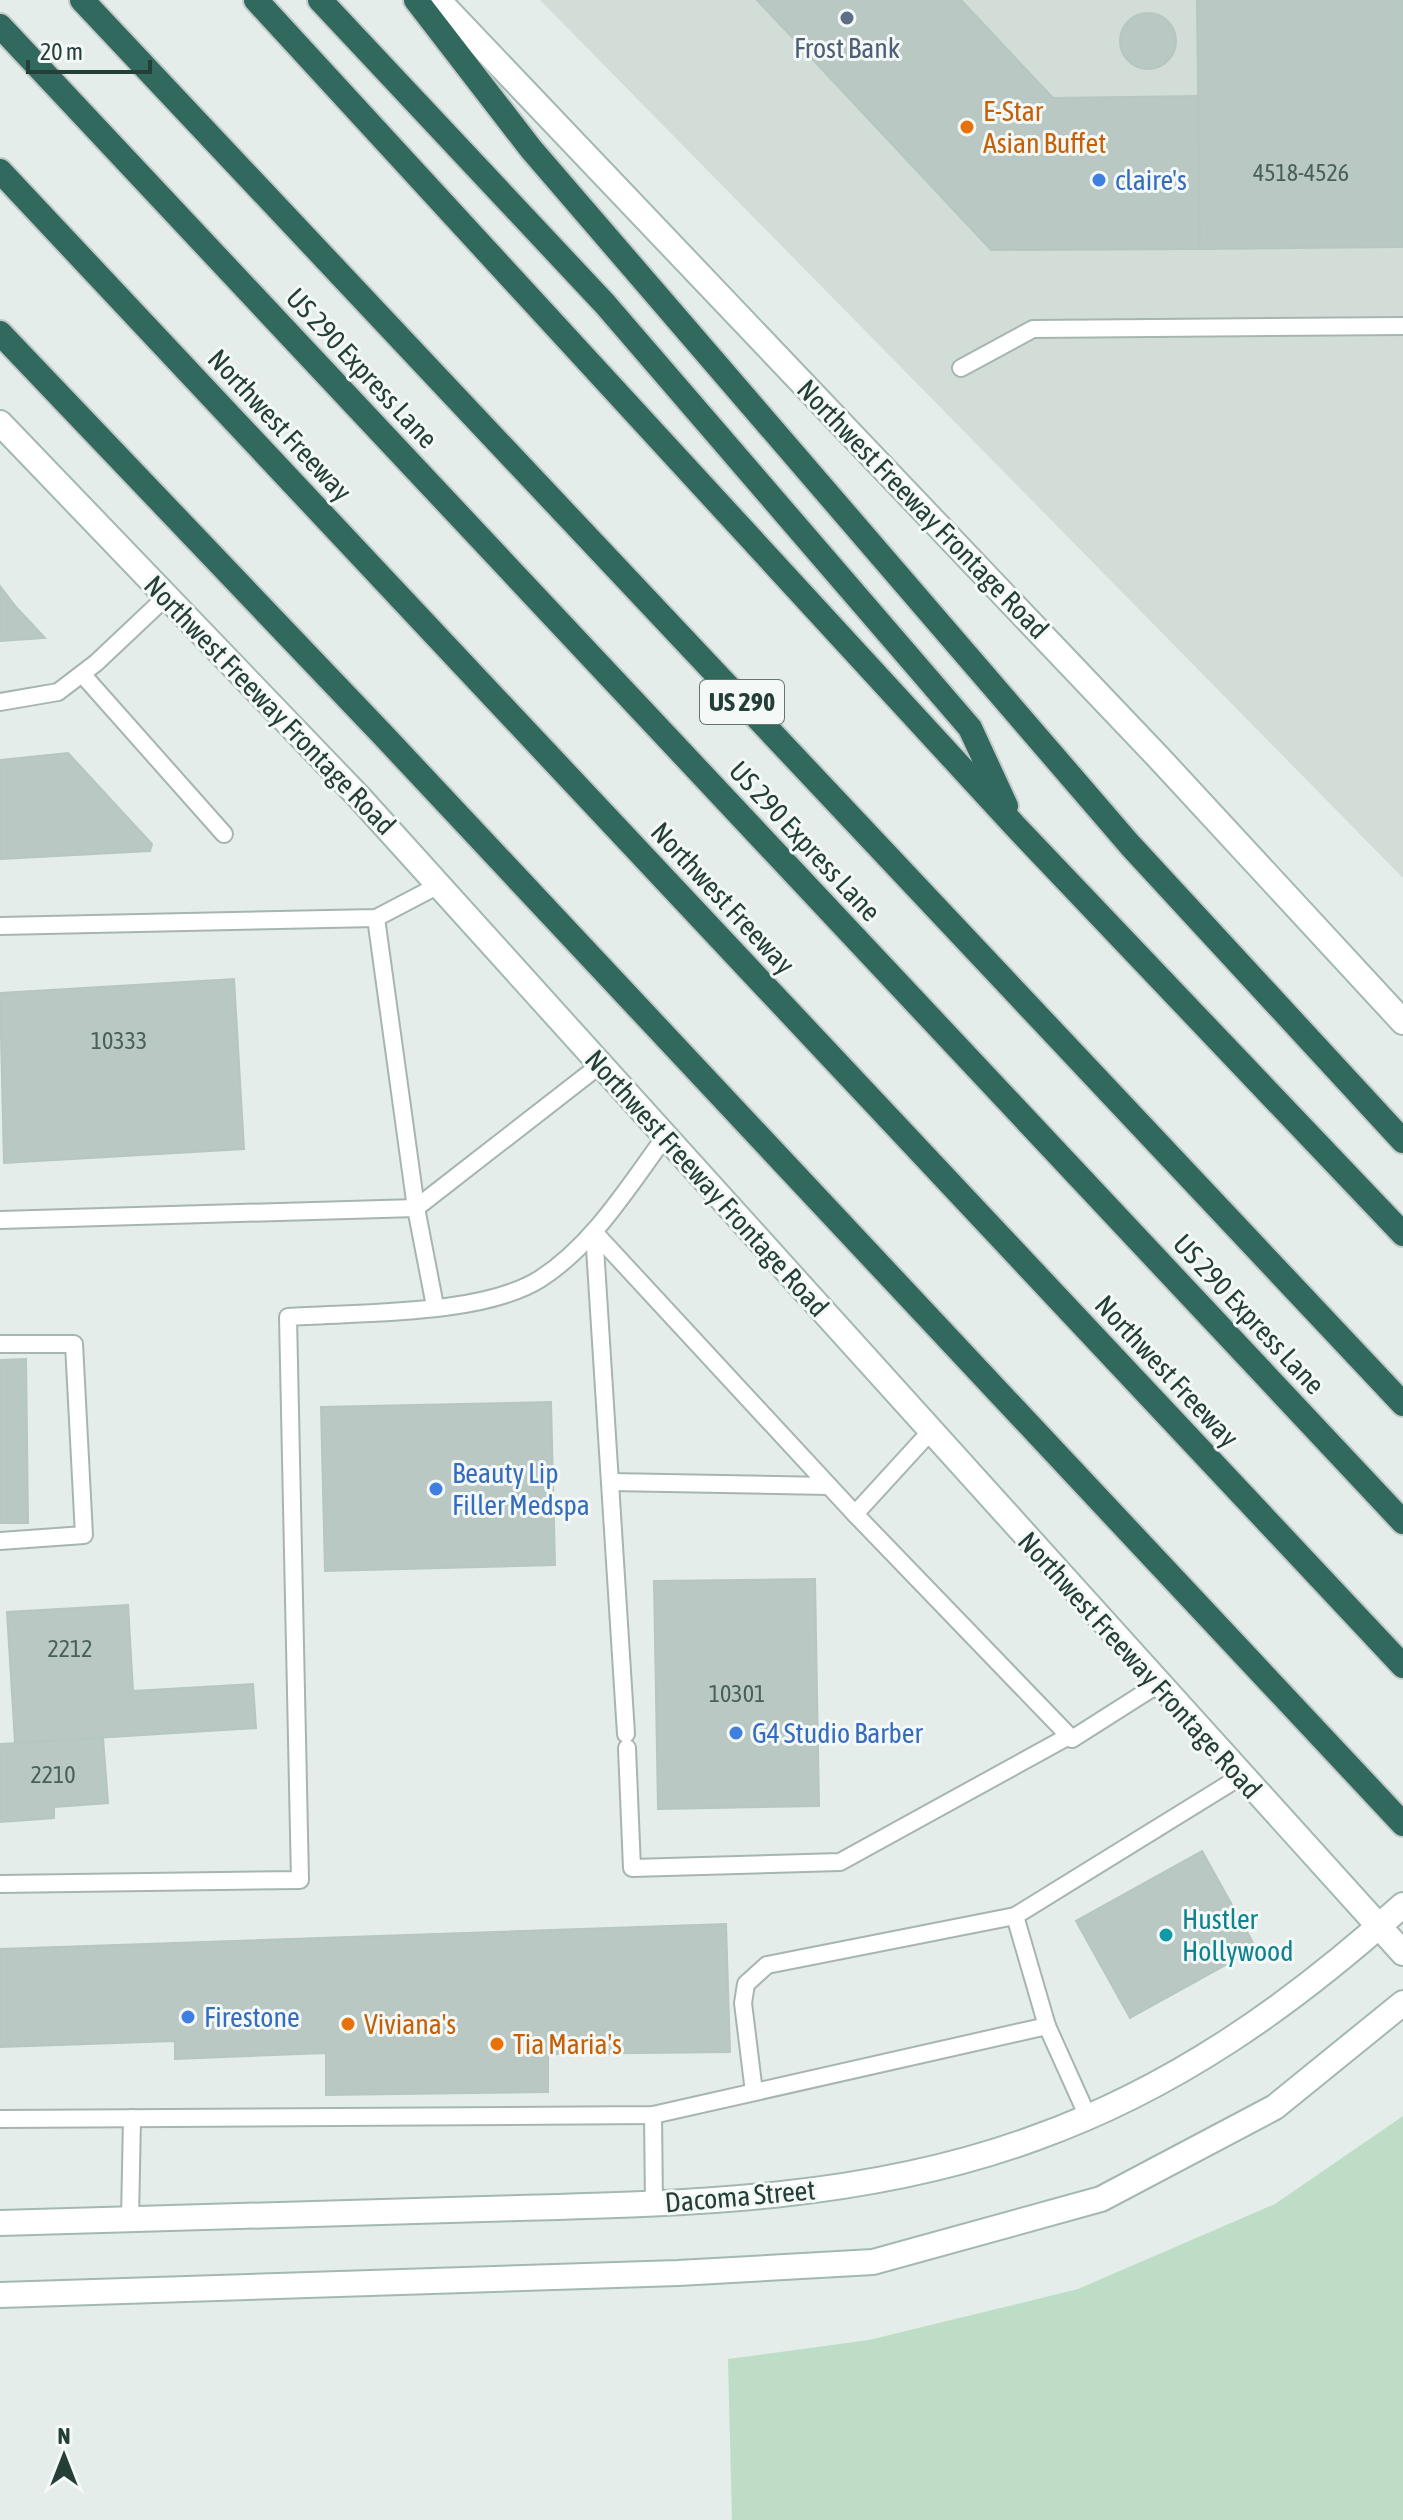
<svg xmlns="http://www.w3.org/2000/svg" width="1403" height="2520" viewBox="0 0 1403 2520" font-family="'Asap Condensed',sans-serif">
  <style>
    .built { fill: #d2ddd8 }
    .green { fill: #beddc7 }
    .building { fill: #b9c8c2; stroke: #b6c6c0; stroke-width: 2 }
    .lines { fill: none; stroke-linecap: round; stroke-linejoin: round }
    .lane-casing { stroke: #a7b5b0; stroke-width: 20 }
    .secondary-casing { stroke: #a3b8b1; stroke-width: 28 }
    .highway-casing { stroke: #c2c9c7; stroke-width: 28 }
    .lane { stroke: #fff; stroke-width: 16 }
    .secondary { stroke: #fff; stroke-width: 24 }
    .highway { stroke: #31695f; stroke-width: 24 }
    .service-dot { fill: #5c6f8a; stroke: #f4f9f7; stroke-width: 3 }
    .food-dot { fill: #e8710a; stroke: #f4f9f7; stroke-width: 3 }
    .shop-dot { fill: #3f7fe0; stroke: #f4f9f7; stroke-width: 3 }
    .culture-dot { fill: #0f9aa8; stroke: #f4f9f7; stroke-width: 3 }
    .labels { text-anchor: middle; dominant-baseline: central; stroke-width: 6; stroke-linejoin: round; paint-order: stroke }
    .number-label { font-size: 24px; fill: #49605a }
    .shield { fill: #f4f9f7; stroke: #627671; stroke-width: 2 }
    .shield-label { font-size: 26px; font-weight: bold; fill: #243e38 }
    .service-label { font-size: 28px; fill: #4e5e75; stroke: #f4f9f7 }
    .food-label { font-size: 28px; fill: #c56008; stroke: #f4f9f7; text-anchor: start }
    .shop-label { font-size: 28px; fill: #366cbe; stroke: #f4f9f7; text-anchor: start }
    .street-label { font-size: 28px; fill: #243e38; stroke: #f4f9f7 }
    .culture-label { font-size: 28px; fill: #0d838f; stroke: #f4f9f7; text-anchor: start }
  </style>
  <rect width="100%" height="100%" fill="#e4ede9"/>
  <!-- built -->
  <path class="built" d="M 540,0 L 1403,0 L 1403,878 Z"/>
  <!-- green -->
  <path class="green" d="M 1403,2116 L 1403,2520 L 732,2520 L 728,2359 L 869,2340 L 1078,2289 L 1275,2204 Z"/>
  <!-- building -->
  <g class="building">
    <path d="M 757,0 L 961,0 L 1053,98 L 1198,96 L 1200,249 L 991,250 Z"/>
    <path d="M 1197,0 L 1403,0 L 1403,247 L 1200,249 Z"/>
    <circle cx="1148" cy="41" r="28"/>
    <path d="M 0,586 L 16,607 L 45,638 L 0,641 Z"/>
    <path d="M 68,753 L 152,844 L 150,851 L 0,859 L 0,760 Z"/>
    <path d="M 234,979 L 244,1149 L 4,1163 L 0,993 Z"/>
    <path d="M 26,1359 L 28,1523 L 0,1523 L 0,1360 Z"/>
    <path d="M 551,1402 L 555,1565 L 325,1571 L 321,1407 Z"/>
    <path d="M 815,1579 L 819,1806 L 658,1809 L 654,1581 Z"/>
    <path d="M 128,1605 L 133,1691 L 253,1684 L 256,1728 L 15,1743 L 7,1612 Z"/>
    <path d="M 103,1738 L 108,1803 L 54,1807 L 54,1818 L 0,1822 L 0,1744 Z"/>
    <path d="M 1202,1851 L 1256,1948 L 1130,2018 L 1076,1921 Z"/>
    <path d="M 726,1924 L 730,2052 L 548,2054 L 548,2092 L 326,2095 L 326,2053 L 175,2059 L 175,2041 L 0,2047 L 0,1949 Z"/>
  </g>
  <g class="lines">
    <!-- lane casing -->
    <g class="lane-casing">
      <g id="lane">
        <path d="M 961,368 L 1033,329 L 1403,326"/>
        <path d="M 82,674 L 224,834"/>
        <path d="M 0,702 L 58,692 L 96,663 L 167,596"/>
        <path d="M 376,918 L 416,1208 L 435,1306"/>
        <path d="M 0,926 L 376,918 L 439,885"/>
        <path d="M 0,1220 L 416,1208 L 600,1065"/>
        <path d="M 594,1232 L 855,1514 L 1072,1739 L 1157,1685"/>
        <path d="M 594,1232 L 626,1734"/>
        <path d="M 0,1344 L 74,1344 L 84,1535 L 0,1541"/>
        <path d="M 610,1482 L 829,1486"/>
        <path d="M 855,1514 L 930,1432"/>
        <path d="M 627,1748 L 632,1868 L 840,1862 L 1069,1736"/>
        <path d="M 0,1884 L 300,1880 L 288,1317 C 358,1312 481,1316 540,1279 C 593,1245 628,1187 665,1137"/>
        <path d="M 1047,2026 L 1088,2117"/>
        <path d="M 754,2092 L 743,2003 L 746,1984 L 767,1965 L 1015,1916"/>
        <path d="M 653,2115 L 654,2204"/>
        <path d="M 0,2119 L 653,2115 L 1047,2026 L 1015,1916 L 1240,1777"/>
        <path d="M 130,2219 L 132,2118"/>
      </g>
    </g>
    <!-- secondary casing -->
    <g class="secondary-casing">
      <g id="secondary">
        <path d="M 438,0 L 1160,759 L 1403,1022"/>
        <path d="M 0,423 L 359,797 L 1403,1953"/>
        <path d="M 0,2223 C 161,2218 322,2213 484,2209 C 668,2204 859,2203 1035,2138 C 1175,2088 1293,2004 1403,1905"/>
        <path d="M 0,2295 L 678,2273 L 873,2262 L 1101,2199 L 1275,2107 L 1403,2003"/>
      </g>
    </g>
    <!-- highway casing -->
    <g class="highway-casing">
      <g id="highway">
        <path d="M 82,0 L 1403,1404"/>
        <path d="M 256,0 L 1015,826 L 1403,1234"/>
        <path d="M 320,0 L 605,304 L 970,728 L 1006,806"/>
        <path d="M 416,0 L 531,149 L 1130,845 L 1403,1141"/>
        <path d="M 0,26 L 1403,1522"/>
        <path d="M 0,171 L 1403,1666"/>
        <path d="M 0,333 L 384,736 L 1403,1824"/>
      </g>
    </g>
    <!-- lane -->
    <use href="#lane" class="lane"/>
    <!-- secondary -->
    <use href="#secondary" class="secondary"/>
    <!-- highway -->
    <use href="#highway" class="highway"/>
  </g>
  <!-- markers -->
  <circle class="service-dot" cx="847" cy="18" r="8"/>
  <g class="food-dot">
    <circle cx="967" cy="127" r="8"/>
    <circle cx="348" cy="2024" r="8"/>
    <circle cx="497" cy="2044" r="8"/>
  </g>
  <g class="shop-dot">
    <circle cx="1099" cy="180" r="8"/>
    <circle cx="436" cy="1489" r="8"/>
    <circle cx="736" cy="1733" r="8"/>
    <circle cx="188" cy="2017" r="8"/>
  </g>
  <circle class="culture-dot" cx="1166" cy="1935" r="8"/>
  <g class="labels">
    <!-- number labels -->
    <g class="number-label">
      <text x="1301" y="172">4518-4526</text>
      <text x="119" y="1040">10333</text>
      <text x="70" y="1648">2212</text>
      <text x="737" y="1693">10301</text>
      <text x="53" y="1774">2210</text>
    </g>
    <!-- shield labels -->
    <rect class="shield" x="700" y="680" width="84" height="44" rx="6"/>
    <g class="shield-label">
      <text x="742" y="702">US 290</text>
    </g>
    <!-- service labels -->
    <g class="service-label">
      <text x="847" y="48">Frost Bank</text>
    </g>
    <!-- food labels -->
    <g class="food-label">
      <text x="983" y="111">E-Star<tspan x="983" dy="32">Asian Buffet</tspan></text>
      <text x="364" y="2024">Viviana's</text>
      <text x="513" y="2044">Tia Maria's</text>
    </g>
    <!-- shop labels -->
    <g class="shop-label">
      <text x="1115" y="180">claire's</text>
      <text x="452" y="1473">Beauty Lip<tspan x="452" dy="32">Filler Medspa</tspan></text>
      <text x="752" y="1733">G4 Studio Barber</text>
      <text x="204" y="2017">Firestone</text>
    </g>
    <!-- street labels -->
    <g class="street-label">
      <text transform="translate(362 368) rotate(47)">US 290 Express Lane</text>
      <text transform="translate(280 425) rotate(47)">Northwest Freeway</text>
      <text transform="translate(923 509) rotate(46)">Northwest Freeway Frontage Road</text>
      <text transform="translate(270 705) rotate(46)">Northwest Freeway Frontage Road</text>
      <text transform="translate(805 841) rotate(47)">US 290 Express Lane</text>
      <text transform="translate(723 898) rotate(47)">Northwest Freeway</text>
      <text transform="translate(707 1183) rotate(48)">Northwest Freeway Frontage Road</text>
      <text transform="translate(1249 1314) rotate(47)">US 290 Express Lane</text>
      <text transform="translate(1167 1371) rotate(47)">Northwest Freeway</text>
      <text transform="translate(1140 1665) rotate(48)">Northwest Freeway Frontage Road</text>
      <text transform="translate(740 2196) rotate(-5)">Dacoma Street</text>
    </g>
    <!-- culture labels -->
    <g class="culture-label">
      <text x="1182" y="1919">Hustler<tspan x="1182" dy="32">Hollywood</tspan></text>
    </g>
  </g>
  <!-- north arrow -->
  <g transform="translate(64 2456)" stroke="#f4f9f7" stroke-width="6" paint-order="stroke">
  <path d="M0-6L14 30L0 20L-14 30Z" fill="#243e38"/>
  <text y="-12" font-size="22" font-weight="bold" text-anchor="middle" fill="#243e38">N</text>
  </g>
  <!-- scale -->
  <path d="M28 60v12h122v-12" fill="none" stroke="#243e38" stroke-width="4"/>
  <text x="40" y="60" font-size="24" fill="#243e38" stroke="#f4f9f7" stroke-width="6" paint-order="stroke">20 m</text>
</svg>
